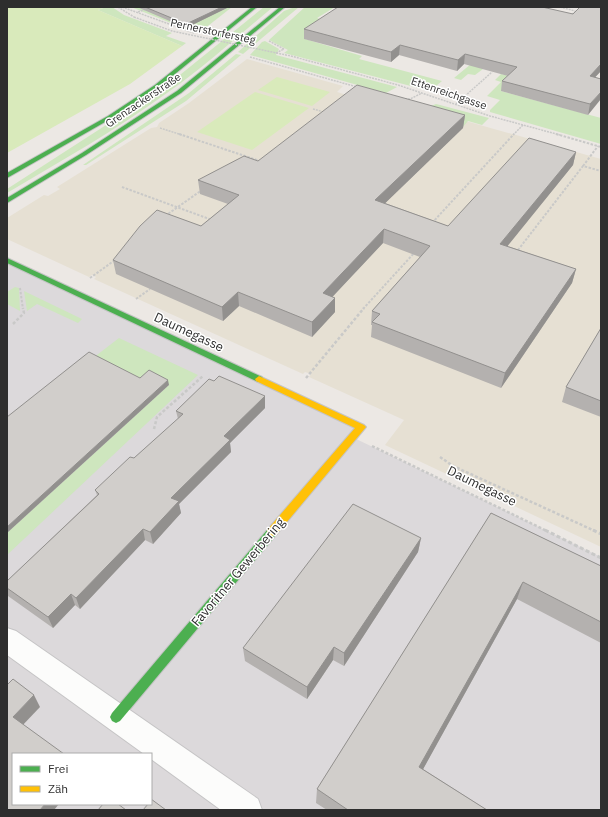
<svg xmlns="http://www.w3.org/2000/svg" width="608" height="817" viewBox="0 0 608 817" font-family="'IBM Plex Sans',sans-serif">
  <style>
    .industrial { fill: #dcd9db; fill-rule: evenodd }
    .education { fill: #e6e0d3 }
    .green { fill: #cee6be }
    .pitch { fill: #d9eabb }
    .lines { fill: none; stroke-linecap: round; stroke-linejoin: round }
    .street-casing { stroke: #c5c4c5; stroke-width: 2 }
    .fast-casing { stroke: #c5c4c5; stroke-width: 2 }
    .slow-casing { stroke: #c5c4c5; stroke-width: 2 }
    .path-far3 { stroke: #c9c9c8; stroke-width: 1.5; stroke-dasharray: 2 1; stroke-linecap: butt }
    .path-far2 { stroke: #c9c9c8; stroke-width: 2; stroke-dasharray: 2.5 1.5; stroke-linecap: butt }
    .path-far1 { stroke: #c9c9c8; stroke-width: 2.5; stroke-dasharray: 3 2; stroke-linecap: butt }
    .path { stroke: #c9c9c8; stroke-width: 3; stroke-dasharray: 4 2.5; stroke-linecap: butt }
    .street { fill: #fcfcfb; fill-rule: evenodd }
    .fast { fill: #4caf50; fill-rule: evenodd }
    .slow { fill: #ffc107; fill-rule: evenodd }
    .path-bridge { stroke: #c9c9c8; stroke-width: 1.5; stroke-dasharray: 2 1; stroke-linecap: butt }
    .wall { fill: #b4b1af }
    .shaded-wall { fill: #92908e }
    .building { fill: #d1cecb; stroke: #92908e }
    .labels { text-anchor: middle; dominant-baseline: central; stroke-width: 3; stroke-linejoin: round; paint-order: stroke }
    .far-street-label { font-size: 11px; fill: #2e2e2e; stroke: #fff }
    .street-label { font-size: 13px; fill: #2e2e2e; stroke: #fff }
  </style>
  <rect width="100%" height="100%" fill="#ece8e4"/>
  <!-- industrial -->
  <path class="industrial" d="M 7,260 L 361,427 L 352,437 L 601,557 L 601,810 L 7,810 ZM 13,754 L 151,754 L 151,804 L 13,804 Z"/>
  <!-- education -->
  <path class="education" d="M 247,59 L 343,86 L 337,92 L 350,96 L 377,96 L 601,159 L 601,547 L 385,445 L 404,420 L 309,377 L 311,374 L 305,372 L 303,374 L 94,279 L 96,277 L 92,275 L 89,277 L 7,239 L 7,218 L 44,195 L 48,196 L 60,189 L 57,187 L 151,128 L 157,127 L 159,123 L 189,103 Z"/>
  <!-- green -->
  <g class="green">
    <path d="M 106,7 L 112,7 L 124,15 L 172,33 L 166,36 L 186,43 L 182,46 L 98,10 Z"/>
    <path d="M 131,7 L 232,7 L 199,33 L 191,31 Z"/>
    <path d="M 264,7 L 273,7 C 238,36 204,67 167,93 C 116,130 61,161 7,193 L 7,189 L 165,87 Z"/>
    <path d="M 295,7 L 299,7 L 243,54 L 238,52 L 284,11 Z"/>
    <path d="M 305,7 L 335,7 L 317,18 L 330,22 L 305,39 L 362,56 L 359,59 L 442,81 L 430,91 L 284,53 L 288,50 L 269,40 Z"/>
    <path d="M 265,41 L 279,49 L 276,55 L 397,87 L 386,93 L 250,55 L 262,42 Z"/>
    <path d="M 236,54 L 241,55 L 186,101 L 86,165 L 83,165 L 189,93 Z"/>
    <path d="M 477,59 L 483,69 L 475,75 L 468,74 L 461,80 L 454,78 Z"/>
    <path d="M 501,74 L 515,77 L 501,91 L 601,118 L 601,144 L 490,112 L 490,110 L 500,100 L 487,96 L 501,82 L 495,80 Z"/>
    <path d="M 436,104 L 440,105 L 489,118 L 482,125 L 468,121 L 462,128 L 431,106 Z"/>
    <path d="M 15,287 L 19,288 L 20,311 L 7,304 L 7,292 Z"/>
    <path d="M 24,291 L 82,319 L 78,323 L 37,304 L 27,311 Z"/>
    <path d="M 119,338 L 198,375 L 7,555 L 7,533 L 169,385 L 141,383 L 93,358 Z"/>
  </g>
  <!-- pitch -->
  <g class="pitch">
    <path d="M 7,7 L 106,7 L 98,10 L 182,46 L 130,84 L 7,153 Z"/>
    <path d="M 277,77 L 330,92 L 312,106 L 258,90 Z"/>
    <path d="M 255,92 L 309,108 L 252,150 L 197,132 Z"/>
  </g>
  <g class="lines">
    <!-- street casing -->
    <g class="street-casing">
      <path id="street" d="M 7,628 L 16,631 L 258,799 L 262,810 L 221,810 L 151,759 L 151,754 L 144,754 L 7,655 Z"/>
    </g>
    <!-- fast casing -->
    <g class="fast-casing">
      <g id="fast">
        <path d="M 252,7 L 257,7 L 159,87 L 112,118 L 7,178 L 7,173 L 108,116 L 155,85 Z"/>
        <path d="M 280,7 L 285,7 L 181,93 L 86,155 L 7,203 L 7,198 L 82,153 L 177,91 Z"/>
        <path d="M 7,258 L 262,377 L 263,379 L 259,382 L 256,381 L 7,263 Z"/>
        <path d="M 272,528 L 276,529 L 277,532 L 276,535 L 120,721 L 116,723 L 112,721 L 110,717 L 112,713 L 268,529 Z"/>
      </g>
    </g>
    <!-- slow casing -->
    <g class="slow-casing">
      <path id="slow" d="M 259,376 L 364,425 L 366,427 L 276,535 L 272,536 L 268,535 L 267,532 L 268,529 L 355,428 L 256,381 L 255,379 Z"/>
    </g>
    <!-- path-far3 -->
    <g class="path-far3">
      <path d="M 118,7 L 134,17"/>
      <path d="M 122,7 L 194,33"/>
      <path d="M 560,7 L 575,11"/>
      <path d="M 138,12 L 152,7"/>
      <path d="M 570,16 L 576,11"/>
      <path d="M 269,41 L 284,49 L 276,53"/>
      <path d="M 291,56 L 398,85 L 490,116 L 560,135"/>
      <path d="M 250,57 L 357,87"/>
      <path d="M 405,99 L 410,99 L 422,93"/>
      <path d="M 456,104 L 492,72"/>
      <path d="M 313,109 L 324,112"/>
      <path d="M 160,128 L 182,135"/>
      <path d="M 513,135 L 523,125"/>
    </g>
    <!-- path-far2 -->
    <g class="path-far2">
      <path d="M 179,134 L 260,161"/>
      <path d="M 556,134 L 601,147"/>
      <path d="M 583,166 L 598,146"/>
      <path d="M 122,187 L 212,220"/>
      <path d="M 165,216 L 202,190"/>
      <path d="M 432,223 L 514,134"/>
      <path d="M 518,250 L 583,166 L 601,171"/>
      <path d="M 90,278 L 115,260"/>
      <path d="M 20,288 L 23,309"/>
      <path d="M 136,299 L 150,289"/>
      <path d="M 363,309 L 415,252"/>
    </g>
    <!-- path-far1 -->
    <g class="path-far1">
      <path d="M 13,324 L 24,313 L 23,308"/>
      <path d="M 306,378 L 364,308"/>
      <path d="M 154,429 L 157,417 L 203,376"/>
      <path d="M 372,446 L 547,531"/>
      <path d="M 440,457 L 453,466 L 595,531"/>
    </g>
    <!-- path -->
    <g class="path">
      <path d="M 545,530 L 601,558"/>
      <path d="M 593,530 L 601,534"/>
    </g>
    <!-- street -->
    <use href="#street" class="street"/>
    <!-- fast -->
    <use href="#fast" class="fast"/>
    <!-- slow -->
    <use href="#slow" class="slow"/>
    <!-- path-bridge -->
    <path class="path-bridge" d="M 134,17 L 172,31 L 291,56"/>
  </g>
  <!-- wall -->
  <g class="wall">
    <path d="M 137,7 L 227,7 L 227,8 L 186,28 Z"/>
    <path d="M 601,7 L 601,71 L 595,77 L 601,79 L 588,115 L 501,91 L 502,81 L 508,76 L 464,64 L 457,71 L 399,55 L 391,62 L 304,39 L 304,29 L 573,14 Z"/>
    <path d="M 465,115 L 463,128 L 385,203 L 448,226 L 576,152 L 573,165 L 507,246 L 576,269 L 572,283 L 501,388 L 371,337 L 372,325 L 371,325 L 372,311 L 420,257 L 383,243 L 332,297 L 335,298 L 335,312 L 312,337 L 239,306 L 223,321 L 116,274 L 113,260 L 201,226 L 228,204 L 200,194 L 198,180 L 258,161 Z"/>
    <path d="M 601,328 L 601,417 L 562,402 L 566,387 Z"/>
    <path d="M 265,408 L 230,443 L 231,452 L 179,504 L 181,513 L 153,544 L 145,540 L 80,609 L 75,605 L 53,628 L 8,596 L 7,593 L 7,581 L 97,495 L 95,490 L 134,458 L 178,419 L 176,411 Z"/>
    <path d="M 491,513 L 601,566 L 601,643 L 517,599 L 423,769 L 487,810 L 327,810 L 316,803 L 317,789 Z"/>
    <path d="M 421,538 L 418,552 L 344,666 L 333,660 L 307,699 L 245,661 L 243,648 Z"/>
  </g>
  <!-- shaded-wall -->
  <g class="shaded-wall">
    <path d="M 222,7 L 227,7 L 227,8 L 186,28 L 186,24 Z"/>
    <path d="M 400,45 L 399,55 L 391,62 L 391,52 Z"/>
    <path d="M 465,54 L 464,64 L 457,71 L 458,60 Z"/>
    <path d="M 601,64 L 601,71 L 587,86 L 590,76 Z"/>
    <path d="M 601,92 L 601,99 L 588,115 L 590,104 Z"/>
    <path d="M 465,115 L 463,128 L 374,214 L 375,200 Z"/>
    <path d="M 576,152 L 573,165 L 498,258 L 500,244 Z"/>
    <path d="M 384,229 L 383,243 L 322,308 L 323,293 Z"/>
    <path d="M 576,269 L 572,283 L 501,388 L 505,373 Z"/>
    <path d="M 238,292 L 239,306 L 223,321 L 222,307 Z"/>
    <path d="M 335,298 L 335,312 L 312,337 L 312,322 Z"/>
    <path d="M 168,380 L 169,385 L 7,533 L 7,527 Z"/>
    <path d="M 265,396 L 265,408 L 230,443 L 231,452 L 179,504 L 181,513 L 153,544 L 150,532 L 171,498 L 224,436 Z"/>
    <path d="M 143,529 L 145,540 L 80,609 L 76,598 Z"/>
    <path d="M 421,538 L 418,552 L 344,666 L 344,653 Z"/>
    <path d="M 523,582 L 517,599 L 416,782 L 419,767 Z"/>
    <path d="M 71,594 L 75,605 L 53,628 L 48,617 Z"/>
    <path d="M 334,647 L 333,660 L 307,699 L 307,687 Z"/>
    <path d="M 34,695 L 40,707 L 20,728 L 13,717 Z"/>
    <path d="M 45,804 L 59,804 L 54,810 L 40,810 Z"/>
  </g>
  <!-- building -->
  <g class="building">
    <path d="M 145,7 L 222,7 L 186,24 Z"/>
    <path d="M 338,7 L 542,7 L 573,14 L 580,7 L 601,7 L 601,64 L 590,76 L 601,79 L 601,92 L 590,104 L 502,81 L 517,67 L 465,54 L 458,60 L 400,45 L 391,52 L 304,29 Z"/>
    <path d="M 357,85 L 465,115 L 375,200 L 448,226 L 529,138 L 576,152 L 500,244 L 576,269 L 505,373 L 372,322 L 380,314 L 372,311 L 430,246 L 384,229 L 323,293 L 335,298 L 312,322 L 238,292 L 222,307 L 113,260 L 140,226 L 157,210 L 201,226 L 239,195 L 198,180 L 244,156 L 258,161 Z"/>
    <path d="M 601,328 L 601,401 L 566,387 Z"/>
    <path d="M 89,352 L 140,378 L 149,370 L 168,380 L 7,527 L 7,417 Z"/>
    <path d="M 219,376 L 265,396 L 224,436 L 230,440 L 171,498 L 179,501 L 150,532 L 143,529 L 76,598 L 71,594 L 48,617 L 7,588 L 7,581 L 99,494 L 95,490 L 130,457 L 134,458 L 183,414 L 176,411 L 209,379 L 214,381 Z"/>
    <path d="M 353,504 L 421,538 L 344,653 L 334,647 L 307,687 L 243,648 Z"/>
    <path d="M 491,513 L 601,566 L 601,622 L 523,582 L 419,767 L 487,810 L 348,810 L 317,789 Z"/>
    <path d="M 13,679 L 34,695 L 13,717 L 64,754 L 13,754 L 13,804 L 45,804 L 40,810 L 7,810 L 7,685 Z"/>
    <path d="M 151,799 L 166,810 L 143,810 L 148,804 L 151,804 Z"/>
    <path d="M 103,804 L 118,804 L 126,810 L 98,810 Z"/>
  </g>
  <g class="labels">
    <!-- far-street labels -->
    <g class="far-street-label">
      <text transform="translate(213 31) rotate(12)">Pernerstorfersteg</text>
      <text transform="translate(449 93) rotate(19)">Ettenreichgasse</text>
      <text transform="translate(143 100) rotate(-34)">Grenzackerstraße</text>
    </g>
    <!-- street labels -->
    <g class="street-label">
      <text transform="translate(189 332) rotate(25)">Daumegasse</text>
      <text transform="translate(482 486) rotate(26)">Daumegasse</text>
      <text transform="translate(238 572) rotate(-50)">Favoritner Gewerbering</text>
    </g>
  </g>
  <!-- border -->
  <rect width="608" height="817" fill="none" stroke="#2e2e2e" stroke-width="16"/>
  <!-- legend -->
  <rect x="12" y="753" width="140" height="52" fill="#ffffff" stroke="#ababab"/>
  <rect x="20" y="766" width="20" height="6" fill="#4caf50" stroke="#ababab"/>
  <text x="48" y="773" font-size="12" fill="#2e2e2e">Frei</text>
  <rect x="20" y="786" width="20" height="6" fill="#ffc107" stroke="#ababab"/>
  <text x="48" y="793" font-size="12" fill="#2e2e2e">Zäh</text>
</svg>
